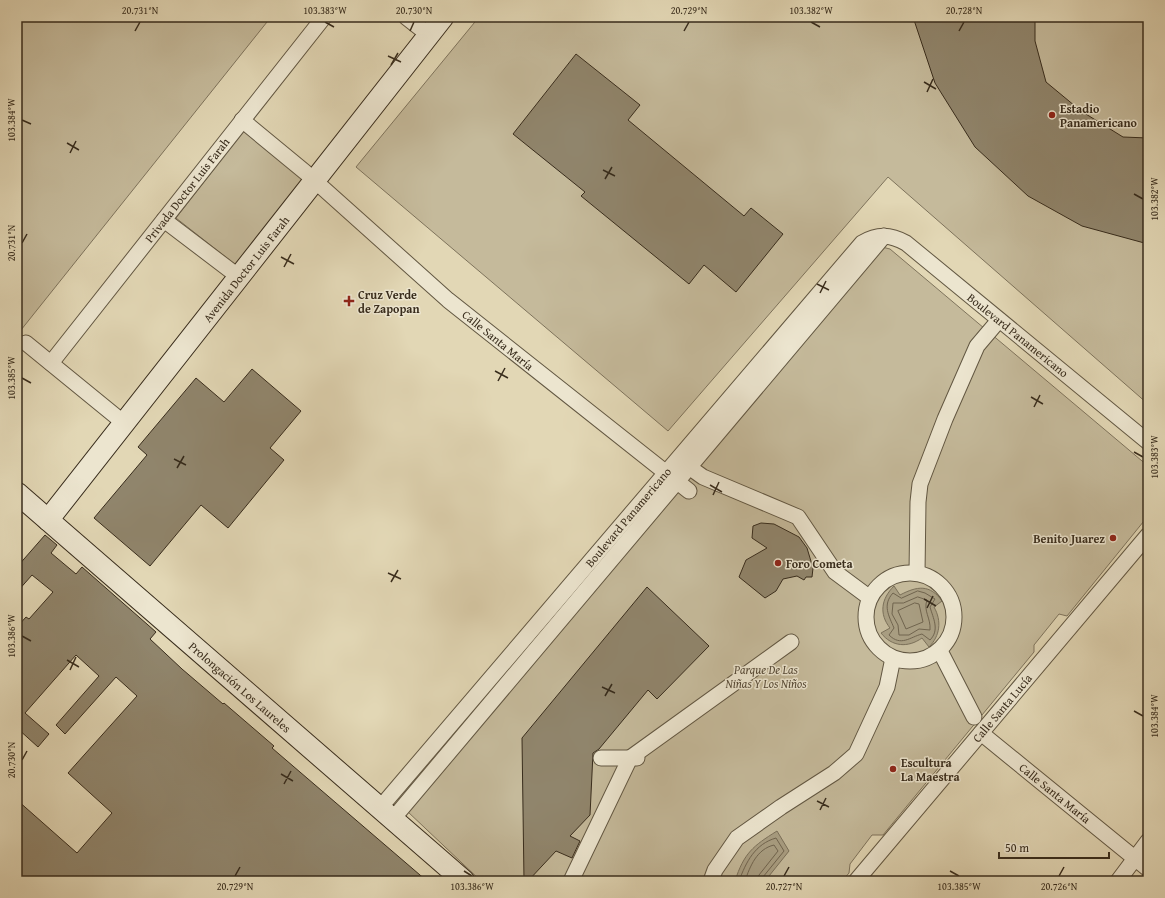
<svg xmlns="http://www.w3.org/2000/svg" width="1165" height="898" viewBox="0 0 1165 898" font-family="'Gentium Book Plus',serif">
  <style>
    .green { fill: #c5ba9b; stroke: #7e735c }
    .water { fill: #a89d81; stroke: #7b7059 }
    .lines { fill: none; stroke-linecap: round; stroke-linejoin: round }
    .shore { stroke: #70644e; stroke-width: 1 }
    .building { fill: #90856c; stroke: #382c1c }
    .street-casing { stroke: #625742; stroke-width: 17 }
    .secondary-casing { stroke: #382c1c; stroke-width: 23 }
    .street { stroke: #ece5cf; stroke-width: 15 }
    .secondary { stroke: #ece5cf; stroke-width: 21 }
    .ticks { fill: none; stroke: #382c1c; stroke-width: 1.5 }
    .poi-dot { fill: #8f2418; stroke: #ece5cf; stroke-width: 1.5 }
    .labels { text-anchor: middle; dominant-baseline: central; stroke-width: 3; stroke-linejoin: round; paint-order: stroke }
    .poi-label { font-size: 12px; font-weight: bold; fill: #382c1c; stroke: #ece5cf; text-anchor: start }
    .street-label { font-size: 12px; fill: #382c1c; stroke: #ece5cf }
    .park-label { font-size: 12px; font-style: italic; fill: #544835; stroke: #ece5cf }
    .neatline { fill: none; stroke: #382c1c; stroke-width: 1.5 }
    .ticks-label { font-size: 10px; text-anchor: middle; fill: #382c1c }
  </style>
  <rect width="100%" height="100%" fill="#e2d7b5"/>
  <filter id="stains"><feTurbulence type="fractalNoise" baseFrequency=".005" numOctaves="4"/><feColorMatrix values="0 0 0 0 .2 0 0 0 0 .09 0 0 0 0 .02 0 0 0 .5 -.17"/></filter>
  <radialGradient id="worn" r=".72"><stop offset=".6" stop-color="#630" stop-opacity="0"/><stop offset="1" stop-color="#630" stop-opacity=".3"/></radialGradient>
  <!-- green -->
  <g class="green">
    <path d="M 17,17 L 271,17 L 17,335 Z"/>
    <path d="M 479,17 L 1148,17 L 1148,404 L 888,177 L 668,431 L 356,167 Z"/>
    <path d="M 245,129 L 307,178 L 237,266 L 176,218 Z"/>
    <path d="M 878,246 L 890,249 L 1148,466 L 1148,516 L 1067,616 L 1059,614 L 1034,645 L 1034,652 L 883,835 L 872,835 L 850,864 L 849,873 L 842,881 L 481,881 L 407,811 Z"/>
  </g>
  <!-- water -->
  <g class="water">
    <path d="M 894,586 L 900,595 C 917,586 930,584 942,601 L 934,607 C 942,621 940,636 929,647 L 922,638 C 908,648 892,647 881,633 L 890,628 C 879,614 881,599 894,586 Z"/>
    <path d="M 777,831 L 789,851 L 765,881 L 735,881 C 744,853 753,846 777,831 Z"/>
  </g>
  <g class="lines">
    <!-- shore -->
    <g class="shore">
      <path d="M 918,591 L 925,593 L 935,599 L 930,607 C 933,618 940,630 930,640 L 922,634 C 910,637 901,647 889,635 L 894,628 C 889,616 882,605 893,593 L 901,598 Z"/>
      <path d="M 918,597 L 927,600 C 923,611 931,618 930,630 L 919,629 L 909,635 L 899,635 L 898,625 L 892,614 L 893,603 L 903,603 Z"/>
      <path d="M 915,603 L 919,604 L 923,622 L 906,629 L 898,611 Z"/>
      <path d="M 739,881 C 746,862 755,844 776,838 L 784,851 L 763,877 L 762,881"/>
      <path d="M 745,881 C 750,866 757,849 774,845 L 778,851 L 759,875 L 757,881"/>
    </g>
  </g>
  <!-- building -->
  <g class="building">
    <path d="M 913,17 L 1035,17 L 1035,41 L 1046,82 L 1081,111 L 1123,137 L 1148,138 L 1148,244 L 1082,226 L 1028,196 L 975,147 L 935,83 Z"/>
    <path d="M 576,54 L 640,105 L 628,120 L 744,216 L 751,208 L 783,234 L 736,292 L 704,265 L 689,284 L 581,196 L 585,192 L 513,134 Z"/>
    <path d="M 252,369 L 301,411 L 270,448 L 284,460 L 228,528 L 201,505 L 150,566 L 94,518 L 147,455 L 138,447 L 196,378 L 224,402 Z"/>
    <path d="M 761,523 L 774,524 L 799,537 L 807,548 L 813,568 L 812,577 L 806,577 L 804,580 L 797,576 L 783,579 L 776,591 L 765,598 L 739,577 L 746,560 L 767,548 L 752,538 L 753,526 Z"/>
    <path d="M 45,535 L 57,545 L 51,553 L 76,574 L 82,567 L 156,632 L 150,639 L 182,669 L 223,704 L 224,703 L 274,746 L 272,748 L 427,881 L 17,881 L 17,800 L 77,853 L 112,813 L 68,773 L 137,696 L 116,677 L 65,734 L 56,725 L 99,676 L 76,655 L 25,713 L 49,734 L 38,747 L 17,728 L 17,627 L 26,617 L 29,619 L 53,592 L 32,575 L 17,592 L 17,567 Z"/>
    <path d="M 647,587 L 709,646 L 657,699 L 648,690 L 599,749 L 593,753 L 590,815 L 570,836 L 580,841 L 572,858 L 556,851 L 528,881 L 524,881 L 522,738 Z"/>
  </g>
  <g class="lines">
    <!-- street casing -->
    <g class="street-casing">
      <g id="street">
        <path d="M 406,17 L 429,35"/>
        <path d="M 242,120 L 305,172 L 448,300 L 689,491"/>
        <path d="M 164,220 L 239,277"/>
        <path d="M 26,343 L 124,423"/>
        <path d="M 51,363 L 324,17"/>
        <path d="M 689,467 L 703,477 L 798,517 L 835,572 L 870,598"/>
        <circle cx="910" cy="617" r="44"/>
        <path d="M 917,573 L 918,502 L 920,484 L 945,419 L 977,346 L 999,320"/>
        <path d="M 940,651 L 974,717"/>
        <path d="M 981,733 L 1148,869"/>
        <path d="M 601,758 L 637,758"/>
        <path d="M 379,809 L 862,243 C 877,234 890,234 906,243 L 1148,442"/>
        <path d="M 392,820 L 884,236"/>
        <path d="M 571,881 L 630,758 L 791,642"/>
        <path d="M 711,881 L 715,870 L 737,838 L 781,807 L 834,773 L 856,754 L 887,687 L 893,658"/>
        <path d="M 856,881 L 1148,535"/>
        <path d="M 1118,881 L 1148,841"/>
      </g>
    </g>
    <!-- secondary casing -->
    <g class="secondary-casing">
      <g id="secondary">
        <path d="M 17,493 L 464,881"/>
        <path d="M 48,520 L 443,17"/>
      </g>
    </g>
    <!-- street -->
    <use href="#street" class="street"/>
    <!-- secondary -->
    <use href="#secondary" class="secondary"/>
  </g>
  <!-- ticks -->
  <path class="ticks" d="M 325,22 L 334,27M 811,22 L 820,27M 135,31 L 140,22M 410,31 L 414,22M 684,31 L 689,22M 959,31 L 964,22M 388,56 L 401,62M 391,65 L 398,53M 924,82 L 936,89M 927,92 L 933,79M 22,120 L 31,124M 67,143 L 79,150M 70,153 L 76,141M 603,170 L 615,176M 605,179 L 612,167M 1134,194 L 1143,199M 22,243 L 27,234M 281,257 L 294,264M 284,267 L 291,254M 817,284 L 829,290M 820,293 L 826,281M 495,371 L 508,378M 22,378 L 31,383M 498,381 L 505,368M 1031,397 L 1043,404M 1034,407 L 1040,395M 1134,452 L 1143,457M 174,459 L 186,465M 177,468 L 184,456M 710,485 L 722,492M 713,495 L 719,482M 388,573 L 401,579M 391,582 L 398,570M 924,599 L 936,606M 927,608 L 933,596M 22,636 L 31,641M 67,660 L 79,667M 70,670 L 76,657M 602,687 L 615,693M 605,696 L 612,684M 1134,711 L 1143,716M 22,760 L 27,751M 281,774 L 293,781M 284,784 L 291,771M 817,801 L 829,807M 820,810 L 826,798M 464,871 L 472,876M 950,871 L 959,876M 235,876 L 240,867M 784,876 L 789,867M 1059,876 L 1064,867"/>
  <!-- markers -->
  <g class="poi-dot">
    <circle cx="1052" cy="115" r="4"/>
    <path d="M347 295h4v4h4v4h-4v4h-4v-4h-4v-4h4z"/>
    <circle cx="1113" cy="538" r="4"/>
    <circle cx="778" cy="563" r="4"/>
    <circle cx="893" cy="769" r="4"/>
  </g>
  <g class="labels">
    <!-- poi labels -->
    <g class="poi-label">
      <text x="1060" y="108">Estadio<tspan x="1060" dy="14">Panamericano</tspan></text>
      <text x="358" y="294">Cruz Verde<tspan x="358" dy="14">de Zapopan</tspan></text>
      <text x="1105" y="538" text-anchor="end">Benito Juarez</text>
      <text x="786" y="563">Foro Cometa</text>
      <text x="901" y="762">Escultura<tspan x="901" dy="14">La Maestra</tspan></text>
    </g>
    <!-- street labels -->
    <g class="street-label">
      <text transform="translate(187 190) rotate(-52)">Privada Doctor Luis Farah</text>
      <text transform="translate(246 269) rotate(-52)">Avenida Doctor Luis Farah</text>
      <text transform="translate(1018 335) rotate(39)">Boulevard Panamericano</text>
      <text transform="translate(498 340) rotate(39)">Calle Santa María</text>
      <text transform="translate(628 517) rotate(-50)">Boulevard Panamericano</text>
      <text transform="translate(240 687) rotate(41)">Prolongación Los Laureles</text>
      <text transform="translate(1002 708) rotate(-50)">Calle Santa Lucía</text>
      <text transform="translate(1055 793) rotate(39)">Calle Santa María</text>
    </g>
    <!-- park labels -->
    <g class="park-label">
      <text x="766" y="669">Parque De Las<tspan x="766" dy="14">Niñas Y Los Niños</tspan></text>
    </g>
  </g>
  <!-- margin -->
  <rect width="1165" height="898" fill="none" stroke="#e2d7b5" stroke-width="44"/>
  <!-- scale -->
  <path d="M999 852v6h110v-6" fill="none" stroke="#382c1c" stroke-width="2"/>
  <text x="1005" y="852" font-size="12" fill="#382c1c" stroke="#ece5cf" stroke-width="3" paint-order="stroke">50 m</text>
  <rect x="22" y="22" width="1121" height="854" class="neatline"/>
  <g class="ticks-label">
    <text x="140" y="14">20.731°N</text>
    <text x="325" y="14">103.383°W</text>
    <text x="414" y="14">20.730°N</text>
    <text x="689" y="14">20.729°N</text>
    <text x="811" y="14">103.382°W</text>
    <text x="964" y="14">20.728°N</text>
    <text transform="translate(11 120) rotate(-90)" y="4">103.384°W</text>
    <text transform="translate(1154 199) rotate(-90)" y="4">103.382°W</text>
    <text transform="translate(11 243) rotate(-90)" y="4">20.731°N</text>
    <text transform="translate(11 378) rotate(-90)" y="4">103.385°W</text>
    <text transform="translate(1154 457) rotate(-90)" y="4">103.383°W</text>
    <text transform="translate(11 636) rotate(-90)" y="4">103.386°W</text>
    <text transform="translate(1154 716) rotate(-90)" y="4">103.384°W</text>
    <text transform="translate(11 760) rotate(-90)" y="4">20.730°N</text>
    <text x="235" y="890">20.729°N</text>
    <text x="472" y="890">103.386°W</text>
    <text x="784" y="890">20.727°N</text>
    <text x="959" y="890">103.385°W</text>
    <text x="1059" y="890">20.726°N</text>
  </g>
  <rect width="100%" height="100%" filter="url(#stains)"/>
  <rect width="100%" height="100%" fill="url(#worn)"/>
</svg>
